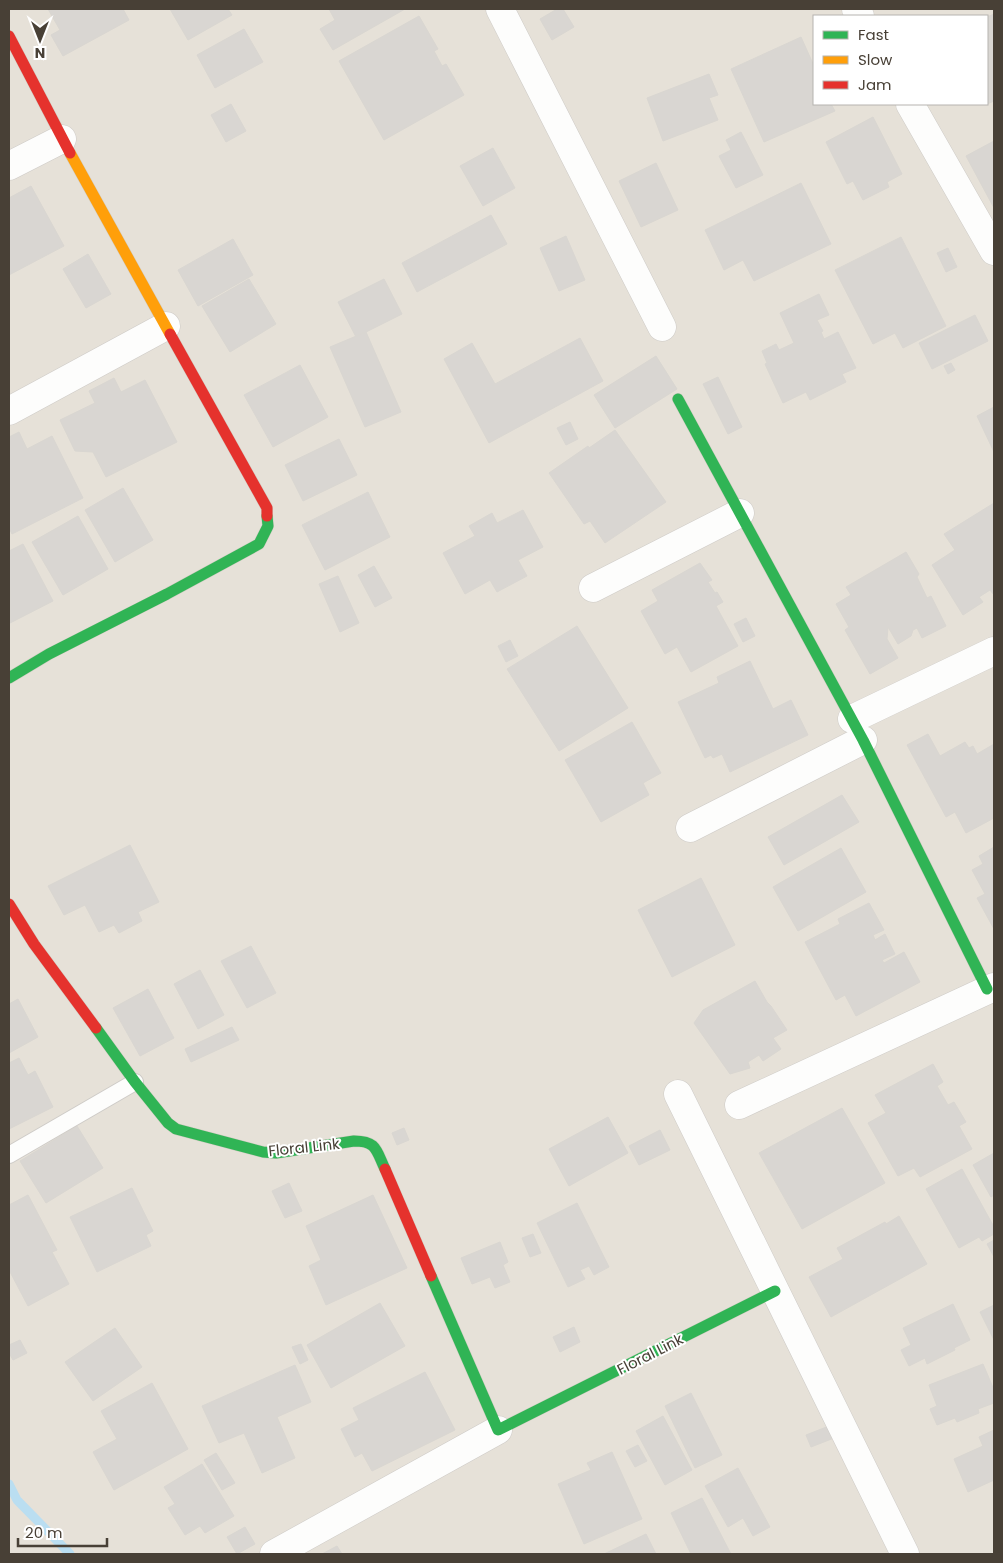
<svg xmlns="http://www.w3.org/2000/svg" width="1003" height="1563" viewBox="0 0 1003 1563" font-family="Poppins,sans-serif">
  <style>
    .residential { fill: #e6e1d8; fill-rule: evenodd }
    .lines { fill: none; stroke-linecap: round; stroke-linejoin: round }
    .stream { stroke: #badef1; stroke-width: 9 }
    .building { fill: #d9d6d2; stroke: #d9d6d1 }
    .lane-casing { stroke: #cecbc7; stroke-width: 18 }
    .street-casing { stroke: #cecbc7; stroke-width: 29 }
    .fast-casing { stroke: #d1ccc2; stroke-width: 12 }
    .slow-casing { stroke: #d1ccc2; stroke-width: 12 }
    .jam-casing { stroke: #d1ccc2; stroke-width: 12 }
    .lane { stroke: #fdfdfc; stroke-width: 16 }
    .street { stroke: #fdfdfc; stroke-width: 28 }
    .fast { stroke: #30b455; stroke-width: 11 }
    .slow { stroke: #ff9f0a; stroke-width: 11 }
    .jam { stroke: #e5322d; stroke-width: 11 }
    .labels { text-anchor: middle; dominant-baseline: central; stroke-width: 4; stroke-linejoin: round; paint-order: stroke }
    .street-label { font-size: 15px; fill: #484036; stroke: #fff }
  </style>
  <rect width="100%" height="100%" fill="#f1efeb"/>
  <!-- residential -->
  <path class="residential" d="M 9,9 L 994,9 L 994,1554 L 9,1554 ZM 814,16 L 987,16 L 987,104 L 814,104 Z"/>
  <g class="lines">
    <!-- stream -->
    <path class="stream" d="M 9,1484 L 17,1500 L 70,1554"/>
  </g>
  <!-- building -->
  <g class="building">
    <path d="M 48,9 L 123,9 L 129,20 L 63,56 L 51,35 L 60,30 Z"/>
    <path d="M 170,9 L 228,9 L 232,15 L 188,40 Z"/>
    <path d="M 329,9 L 405,9 L 333,50 L 320,29 L 335,20 Z"/>
    <path d="M 557,9 L 563,9 L 574,27 L 552,40 L 540,19 Z"/>
    <path d="M 994,14 L 994,101 L 987,104 L 987,17 Z"/>
    <path d="M 419,16 L 438,49 L 434,51 L 442,66 L 446,64 L 464,95 L 384,140 L 339,61 Z"/>
    <path d="M 244,29 L 263,62 L 215,88 L 197,55 Z"/>
    <path d="M 801,37 L 814,66 L 814,104 L 831,104 L 835,111 L 764,142 L 731,69 Z"/>
    <path d="M 709,74 L 718,95 L 709,98 L 718,120 L 663,141 L 647,98 Z"/>
    <path d="M 231,104 L 246,131 L 226,142 L 211,115 Z"/>
    <path d="M 873,117 L 902,174 L 887,182 L 889,187 L 863,200 L 853,181 L 847,184 L 826,142 Z"/>
    <path d="M 741,132 L 763,175 L 736,188 L 719,156 L 731,150 L 726,140 Z"/>
    <path d="M 994,141 L 994,208 L 966,156 Z"/>
    <path d="M 493,148 L 515,188 L 483,206 L 460,166 Z"/>
    <path d="M 656,163 L 678,210 L 641,227 L 619,181 Z"/>
    <path d="M 801,183 L 831,244 L 754,281 L 743,260 L 724,270 L 705,230 Z"/>
    <path d="M 31,186 L 64,246 L 9,275 L 9,198 Z"/>
    <path d="M 491,215 L 507,244 L 417,292 L 402,263 Z"/>
    <path d="M 566,236 L 585,280 L 559,291 L 540,248 Z"/>
    <path d="M 901,237 L 946,326 L 903,348 L 895,333 L 873,344 L 835,270 Z"/>
    <path d="M 233,239 L 253,275 L 198,306 L 178,270 Z"/>
    <path d="M 948,248 L 957,267 L 946,272 L 937,253 Z"/>
    <path d="M 88,254 L 111,294 L 86,308 L 63,269 Z"/>
    <path d="M 249,279 L 276,324 L 230,352 L 202,306 Z"/>
    <path d="M 384,279 L 402,314 L 356,337 L 338,302 Z"/>
    <path d="M 819,294 L 829,315 L 817,320 L 823,331 L 821,332 L 824,339 L 838,332 L 856,368 L 842,374 L 846,382 L 810,400 L 806,392 L 783,403 L 765,364 L 767,363 L 762,351 L 776,344 L 779,350 L 794,343 L 780,313 Z"/>
    <path d="M 975,315 L 988,341 L 932,369 L 919,343 Z"/>
    <path d="M 366,332 L 401,412 L 365,427 L 330,347 Z"/>
    <path d="M 580,338 L 603,381 L 489,443 L 444,359 L 472,343 L 495,384 Z"/>
    <path d="M 656,356 L 677,389 L 615,428 L 594,395 Z"/>
    <path d="M 951,363 L 955,370 L 948,374 L 944,366 Z"/>
    <path d="M 300,365 L 328,417 L 273,447 L 244,395 Z"/>
    <path d="M 718,377 L 742,427 L 728,434 L 703,384 Z"/>
    <path d="M 114,378 L 121,392 L 145,380 L 177,442 L 106,477 L 93,452 L 75,451 L 60,420 L 95,403 L 89,391 Z"/>
    <path d="M 994,407 L 994,452 L 977,416 Z"/>
    <path d="M 570,422 L 578,439 L 566,445 L 557,428 Z"/>
    <path d="M 615,430 L 666,502 L 605,543 L 590,521 L 584,524 L 549,473 L 588,446 L 589,448 Z"/>
    <path d="M 19,432 L 27,449 L 52,436 L 83,498 L 12,534 L 9,528 L 9,437 Z"/>
    <path d="M 339,439 L 357,475 L 303,501 L 285,465 Z"/>
    <path d="M 123,488 L 153,540 L 115,562 L 85,510 Z"/>
    <path d="M 368,492 L 390,537 L 325,570 L 302,525 Z"/>
    <path d="M 994,503 L 994,595 L 990,590 L 979,597 L 983,602 L 963,615 L 932,565 L 955,550 L 944,534 Z"/>
    <path d="M 523,510 L 543,547 L 518,560 L 527,576 L 497,592 L 490,580 L 465,594 L 443,553 L 475,536 L 469,526 L 492,513 L 497,523 Z"/>
    <path d="M 78,516 L 108,569 L 63,595 L 32,542 Z"/>
    <path d="M 23,544 L 53,601 L 10,623 L 9,551 Z"/>
    <path d="M 906,552 L 919,574 L 917,577 L 927,598 L 931,596 L 946,626 L 922,638 L 917,628 L 913,630 L 911,636 L 898,644 L 888,627 L 887,639 L 898,658 L 870,674 L 845,630 L 849,627 L 836,604 L 851,595 L 846,587 Z"/>
    <path d="M 700,563 L 712,580 L 708,582 L 715,593 L 717,592 L 723,602 L 716,606 L 738,646 L 691,672 L 677,647 L 665,654 L 641,611 L 658,601 L 652,590 Z"/>
    <path d="M 374,566 L 392,598 L 375,607 L 358,575 Z"/>
    <path d="M 338,576 L 359,623 L 340,632 L 319,584 Z"/>
    <path d="M 746,618 L 755,636 L 743,642 L 734,624 Z"/>
    <path d="M 577,626 L 628,708 L 559,751 L 507,669 Z"/>
    <path d="M 510,640 L 518,656 L 506,662 L 498,646 Z"/>
    <path d="M 750,661 L 773,709 L 791,700 L 808,735 L 730,772 L 722,754 L 713,758 L 711,755 L 705,758 L 678,702 L 719,683 L 717,677 Z"/>
    <path d="M 632,722 L 661,773 L 643,783 L 649,795 L 601,822 L 565,760 Z"/>
    <path d="M 928,734 L 940,756 L 965,742 L 969,748 L 973,746 L 977,754 L 994,744 L 994,818 L 966,833 L 955,812 L 946,817 L 907,745 Z"/>
    <path d="M 842,795 L 859,822 L 784,865 L 768,837 Z"/>
    <path d="M 130,845 L 159,902 L 138,912 L 142,921 L 119,933 L 114,925 L 99,932 L 85,905 L 64,915 L 48,886 Z"/>
    <path d="M 994,847 L 994,929 L 977,898 L 985,894 L 972,870 L 983,864 L 979,856 Z"/>
    <path d="M 841,848 L 866,892 L 798,931 L 773,887 Z"/>
    <path d="M 701,878 L 735,945 L 672,977 L 638,910 Z"/>
    <path d="M 869,903 L 884,930 L 873,935 L 875,940 L 885,934 L 895,954 L 882,960 L 884,963 L 904,952 L 920,982 L 856,1016 L 845,995 L 836,1000 L 805,942 L 840,924 L 838,919 Z"/>
    <path d="M 251,946 L 276,993 L 247,1008 L 221,961 Z"/>
    <path d="M 200,970 L 224,1015 L 198,1029 L 174,984 Z"/>
    <path d="M 755,981 L 767,1002 L 771,1006 L 787,1030 L 773,1038 L 781,1049 L 763,1061 L 759,1055 L 748,1062 L 750,1068 L 730,1074 L 694,1023 L 703,1010 Z"/>
    <path d="M 148,989 L 174,1038 L 140,1056 L 113,1008 Z"/>
    <path d="M 18,999 L 38,1037 L 9,1053 L 9,1004 Z"/>
    <path d="M 232,1027 L 239,1040 L 191,1062 L 185,1049 Z"/>
    <path d="M 19,1058 L 28,1075 L 35,1071 L 53,1107 L 9,1129 L 9,1063 Z"/>
    <path d="M 933,1064 L 943,1082 L 937,1086 L 948,1105 L 954,1102 L 966,1122 L 959,1126 L 972,1149 L 920,1177 L 914,1168 L 898,1176 L 868,1123 L 886,1113 L 875,1095 Z"/>
    <path d="M 842,1108 L 885,1183 L 802,1229 L 759,1153 Z"/>
    <path d="M 608,1117 L 628,1153 L 569,1186 L 549,1149 Z"/>
    <path d="M 77,1126 L 103,1168 L 46,1203 L 20,1161 Z"/>
    <path d="M 404,1128 L 409,1140 L 397,1145 L 392,1133 Z"/>
    <path d="M 660,1130 L 670,1150 L 639,1165 L 629,1146 Z"/>
    <path d="M 994,1153 L 994,1195 L 991,1197 L 973,1165 Z"/>
    <path d="M 962,1169 L 994,1227 L 994,1234 L 982,1241 L 979,1237 L 959,1248 L 926,1189 Z"/>
    <path d="M 289,1183 L 302,1211 L 285,1218 L 272,1191 Z"/>
    <path d="M 132,1188 L 153,1231 L 146,1235 L 151,1246 L 97,1272 L 70,1217 Z"/>
    <path d="M 28,1195 L 57,1250 L 52,1252 L 69,1284 L 28,1306 L 9,1270 L 9,1205 Z"/>
    <path d="M 373,1195 L 407,1268 L 326,1305 L 309,1266 L 321,1260 L 306,1226 Z"/>
    <path d="M 577,1203 L 609,1267 L 594,1275 L 589,1266 L 580,1270 L 585,1279 L 568,1287 L 537,1223 Z"/>
    <path d="M 899,1216 L 927,1264 L 831,1317 L 809,1277 L 843,1259 L 837,1248 L 885,1222 L 886,1224 Z"/>
    <path d="M 533,1234 L 541,1253 L 530,1257 L 522,1238 Z"/>
    <path d="M 994,1240 L 994,1257 L 987,1244 Z"/>
    <path d="M 500,1242 L 508,1262 L 503,1265 L 510,1282 L 495,1288 L 490,1277 L 472,1284 L 461,1258 Z"/>
    <path d="M 380,1303 L 405,1346 L 331,1388 L 307,1345 Z"/>
    <path d="M 953,1304 L 970,1340 L 954,1348 L 955,1350 L 927,1364 L 925,1358 L 909,1366 L 901,1350 L 911,1345 L 903,1328 Z"/>
    <path d="M 994,1305 L 994,1340 L 980,1312 Z"/>
    <path d="M 574,1327 L 580,1342 L 560,1352 L 553,1337 Z"/>
    <path d="M 115,1328 L 142,1367 L 93,1401 L 65,1362 Z"/>
    <path d="M 20,1340 L 27,1353 L 13,1360 L 9,1353 L 9,1345 Z"/>
    <path d="M 301,1344 L 308,1360 L 300,1364 L 292,1347 Z"/>
    <path d="M 983,1364 L 994,1390 L 994,1403 L 978,1409 L 979,1413 L 957,1422 L 955,1418 L 937,1425 L 930,1409 L 937,1406 L 929,1385 Z"/>
    <path d="M 295,1365 L 311,1402 L 277,1417 L 295,1458 L 262,1473 L 244,1433 L 219,1443 L 202,1406 Z"/>
    <path d="M 425,1372 L 455,1430 L 372,1471 L 362,1453 L 355,1457 L 341,1429 L 359,1420 L 353,1408 Z"/>
    <path d="M 152,1383 L 188,1449 L 114,1490 L 93,1452 L 117,1439 L 101,1411 Z"/>
    <path d="M 691,1393 L 722,1455 L 695,1468 L 665,1406 Z"/>
    <path d="M 663,1416 L 692,1470 L 665,1485 L 636,1431 Z"/>
    <path d="M 829,1426 L 834,1438 L 811,1447 L 806,1435 Z"/>
    <path d="M 994,1430 L 994,1480 L 968,1492 L 954,1459 L 983,1446 L 979,1437 Z"/>
    <path d="M 638,1445 L 647,1461 L 635,1467 L 626,1451 Z"/>
    <path d="M 612,1452 L 642,1519 L 584,1544 L 558,1484 L 591,1470 L 587,1463 Z"/>
    <path d="M 216,1453 L 235,1483 L 222,1490 L 204,1460 Z"/>
    <path d="M 202,1464 L 234,1516 L 205,1533 L 200,1526 L 185,1535 L 168,1508 L 175,1504 L 164,1487 Z"/>
    <path d="M 738,1468 L 770,1527 L 753,1536 L 743,1518 L 728,1527 L 705,1486 Z"/>
    <path d="M 702,1498 L 731,1554 L 691,1554 L 671,1513 Z"/>
    <path d="M 245,1527 L 255,1544 L 237,1554 L 227,1537 Z"/>
    <path d="M 646,1534 L 656,1554 L 604,1554 Z"/>
    <path d="M 337,1546 L 342,1554 L 322,1554 Z"/>
  </g>
  <g class="lines">
    <!-- lane casing -->
    <g class="lane-casing">
      <path id="lane" d="M 9,1155 L 135,1082"/>
    </g>
    <!-- street casing -->
    <g class="street-casing">
      <g id="street">
        <path d="M 500,9 L 662,327"/>
        <path d="M 856,9 L 860,16"/>
        <path d="M 910,104 L 994,251"/>
        <path d="M 9,166 L 62,139"/>
        <path d="M 9,411 L 166,326"/>
        <path d="M 593,588 L 740,513"/>
        <path d="M 852,719 L 994,651"/>
        <path d="M 690,828 L 863,740"/>
        <path d="M 678,1094 L 905,1554"/>
        <path d="M 739,1105 L 994,987"/>
        <path d="M 274,1554 L 498,1430"/>
      </g>
    </g>
    <!-- fast casing -->
    <g class="fast-casing">
      <g id="fast">
        <path d="M 678,399 L 863,740 L 987,989"/>
        <path d="M 9,678 L 49,654 L 167,594 L 259,544 L 268,526 L 267,516"/>
        <path d="M 96,1028 L 135,1082 L 168,1123 L 176,1129 L 263,1152 L 276,1153 L 354,1141 C 377,1141 376,1150 385,1169"/>
        <path d="M 431,1276 L 498,1430 L 775,1291"/>
      </g>
    </g>
    <!-- slow casing -->
    <g class="slow-casing">
      <path id="slow" d="M 70,153 L 170,334"/>
    </g>
    <!-- jam casing -->
    <g class="jam-casing">
      <g id="jam">
        <path d="M 9,36 L 70,153"/>
        <path d="M 170,334 L 267,508 L 267,516"/>
        <path d="M 9,904 L 34,944 L 96,1028"/>
        <path d="M 385,1169 L 431,1276"/>
      </g>
    </g>
    <!-- lane -->
    <use href="#lane" class="lane"/>
    <!-- street -->
    <use href="#street" class="street"/>
    <!-- fast -->
    <use href="#fast" class="fast"/>
    <!-- slow -->
    <use href="#slow" class="slow"/>
    <!-- jam -->
    <use href="#jam" class="jam"/>
  </g>
  <g class="labels">
    <!-- street labels -->
    <g class="street-label">
      <text transform="translate(304 1147) rotate(-6)">Floral Link</text>
      <text transform="translate(650 1354) rotate(-27)">Floral Link</text>
    </g>
  </g>
  <!-- border -->
  <rect width="1003" height="1563" fill="none" stroke="#484036" stroke-width="20"/>
  <!-- legend -->
  <rect x="813" y="15" width="175" height="90" fill="#ffffff" stroke="#b6b3af"/>
  <rect x="823" y="31" width="25" height="8" fill="#30b455" stroke="#b6b3af"/>
  <text x="858" y="40" font-size="15" fill="#484036">Fast</text>
  <rect x="823" y="56" width="25" height="8" fill="#ff9f0a" stroke="#b6b3af"/>
  <text x="858" y="65" font-size="15" fill="#484036">Slow</text>
  <rect x="823" y="81" width="25" height="8" fill="#e5322d" stroke="#b6b3af"/>
  <text x="858" y="90" font-size="15" fill="#484036">Jam</text>
  <!-- north arrow -->
  <g transform="translate(40 40) rotate(180)" stroke="#ffffff" stroke-width="4" paint-order="stroke">
  <path d="M0-4L9 19L0 12L-9 19Z" fill="#484036"/>
  <text y="-8" font-size="14" font-weight="bold" text-anchor="middle" fill="#484036">N</text>
  </g>
  <!-- scale -->
  <path d="M18 1538v8h89v-8" fill="none" stroke="#484036" stroke-width="2.5"/>
  <text x="25" y="1538" font-size="15" fill="#484036" stroke="#ffffff" stroke-width="4" paint-order="stroke">20 m</text>
</svg>
